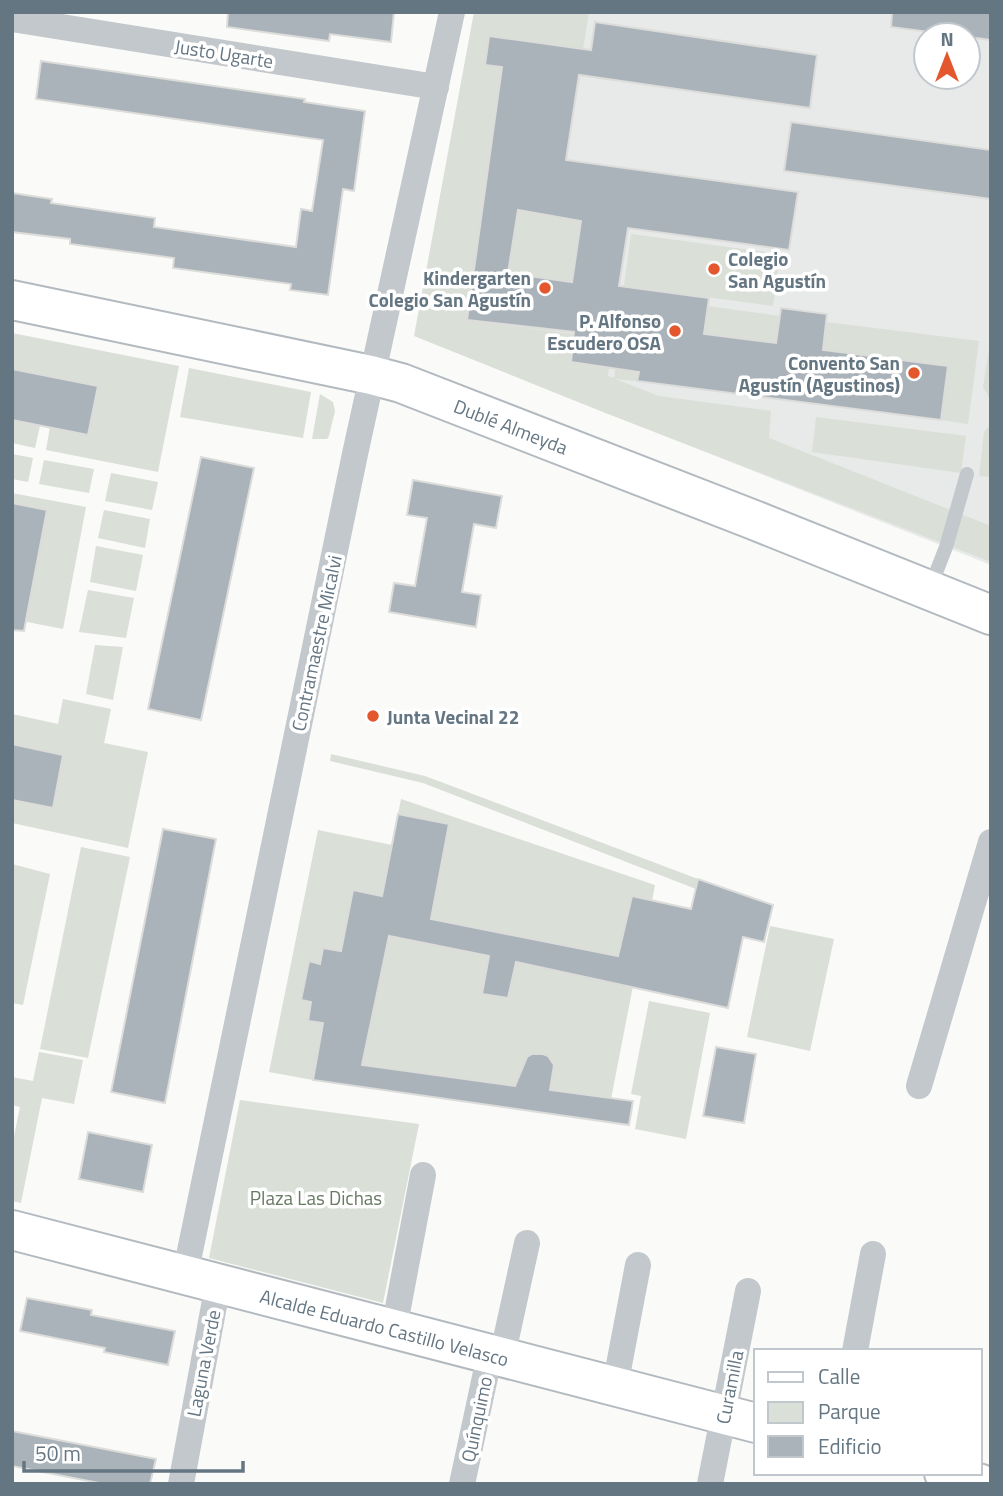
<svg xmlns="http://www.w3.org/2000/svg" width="1003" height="1496" viewBox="0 0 1003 1496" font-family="'Titillium Web',sans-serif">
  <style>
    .built { fill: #e8e9e9; fill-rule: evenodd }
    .green { fill: #dadfd7 }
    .building { fill: #aab3b9; stroke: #dcdcda; stroke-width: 2; fill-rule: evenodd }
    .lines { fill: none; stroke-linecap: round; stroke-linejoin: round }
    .secondary-casing { stroke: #b3babf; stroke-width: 42 }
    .lane { stroke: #c3c8cc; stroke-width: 14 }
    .street { stroke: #c3c8cc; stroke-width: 26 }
    .secondary { stroke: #fff; stroke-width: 38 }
    .poi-dot { fill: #e4572e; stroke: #fff; stroke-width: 2.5 }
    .labels { text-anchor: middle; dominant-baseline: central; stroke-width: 7; stroke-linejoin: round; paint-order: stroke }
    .street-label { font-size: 19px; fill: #657683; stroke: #fff }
    .poi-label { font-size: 19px; font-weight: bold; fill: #657683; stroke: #fff; text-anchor: end }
    .park-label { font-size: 19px; fill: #687a64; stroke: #fff }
  </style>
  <rect width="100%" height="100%" fill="#fafaf8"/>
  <!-- built -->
  <path class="built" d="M 493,12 L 991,12 L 991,565 L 548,390 L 421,337 ZM 926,35 L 968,35 L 968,77 L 926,77 Z"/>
  <!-- green -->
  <g class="green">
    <path d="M 474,12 L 589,12 L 583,49 L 497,66 L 580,78 L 573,112 L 497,101 L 488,164 L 563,176 L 557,216 L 581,221 L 572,282 L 508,273 L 517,211 L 468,320 L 574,334 L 571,361 L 609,368 L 608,376 L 614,378 L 625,297 L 648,300 L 637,381 L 615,379 L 659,396 L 771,411 L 769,438 L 991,526 L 991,562 L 603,412 L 414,336 Z"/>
    <path d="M 631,234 L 780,254 L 773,306 L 624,286 Z"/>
    <path d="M 708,306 L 780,316 L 776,343 L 704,334 Z"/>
    <path d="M 826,322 L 979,341 L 968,424 L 941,420 L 948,366 L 823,350 Z"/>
    <path d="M 12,333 L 179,366 L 158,472 L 46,450 L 50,427 L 88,434 L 98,386 L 12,369 Z"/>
    <path d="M 991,337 L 991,401 L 983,387 Z"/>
    <path d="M 189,368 L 311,392 L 303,438 L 180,417 Z"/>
    <path d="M 320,394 L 333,402 L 335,411 L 329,436 L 327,439 L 312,439 Z"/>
    <path d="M 816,417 L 966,436 L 961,473 L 812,452 Z"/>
    <path d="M 12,420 L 40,426 L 35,448 L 12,443 Z"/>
    <path d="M 991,424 L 991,477 L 979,476 L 984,432 Z"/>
    <path d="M 12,454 L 33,458 L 28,482 L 12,479 Z"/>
    <path d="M 44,460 L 94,469 L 89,493 L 39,484 Z"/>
    <path d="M 111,473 L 158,482 L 152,510 L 105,501 Z"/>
    <path d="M 12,493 L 86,507 L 63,629 L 12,619 L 27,615 L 47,511 L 12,503 Z"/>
    <path d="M 104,510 L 150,519 L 145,548 L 98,538 Z"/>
    <path d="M 96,546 L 143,555 L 136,591 L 90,582 Z"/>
    <path d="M 88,590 L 134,598 L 126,638 L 79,632 Z"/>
    <path d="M 95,645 L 123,647 L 113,700 L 86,694 Z"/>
    <path d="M 63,699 L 111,709 L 104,743 L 148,752 L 128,848 L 12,823 L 12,800 L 53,808 L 63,755 L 12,744 L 12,714 L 58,724 Z"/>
    <path d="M 331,754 L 425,776 L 698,879 L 696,889 L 423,783 L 330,761 Z"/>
    <path d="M 401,799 L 655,885 L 652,901 L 632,897 L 622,938 L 640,960 L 393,911 L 448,824 L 398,814 Z"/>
    <path d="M 318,830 L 392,845 L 382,896 L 353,891 L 341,951 L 324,948 L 320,964 L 309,962 L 301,1000 L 311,1002 L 308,1021 L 323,1023 L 313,1080 L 269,1072 Z"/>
    <path d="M 81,847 L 130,857 L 88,1058 L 40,1049 Z"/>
    <path d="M 12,864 L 50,874 L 23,1005 L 12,1003 Z"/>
    <path d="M 770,926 L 834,939 L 810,1051 L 747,1037 Z"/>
    <path d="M 389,936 L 489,956 L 482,994 L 508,998 L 516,962 L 633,986 L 611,1099 L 362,1065 Z"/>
    <path d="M 649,1001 L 710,1013 L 686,1139 L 635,1129 L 641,1096 L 631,1094 Z"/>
    <path d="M 39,1052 L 83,1060 L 74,1104 L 42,1098 L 21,1203 L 12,1201 L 12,1146 L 20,1107 L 12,1105 L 12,1077 L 33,1081 Z"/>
    <path d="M 240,1100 L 419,1124 L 383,1303 L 209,1258 Z"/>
  </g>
  <!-- building -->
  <g class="building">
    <path d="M 228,12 L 394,12 L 391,42 L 330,34 L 329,41 L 227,27 Z"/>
    <path d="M 892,12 L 991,12 L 991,40 L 968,37 L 968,35 L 952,35 L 891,27 Z"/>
    <path d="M 595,22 L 817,55 L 810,108 L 579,75 L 566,160 L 798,192 L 789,250 L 628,228 L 619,286 L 709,298 L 704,334 L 776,343 L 781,308 L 827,314 L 823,350 L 948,366 L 941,420 L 637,381 L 639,372 L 571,362 L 574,332 L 467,320 L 502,67 L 485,65 L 489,36 L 591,50 ZM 518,210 L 581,221 L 572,282 L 508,273 Z"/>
    <path d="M 41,61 L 305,99 L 304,102 L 365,111 L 354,191 L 343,189 L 328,295 L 290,290 L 291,284 L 173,268 L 174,258 L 70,244 L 70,239 L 12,232 L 12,193 L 52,199 L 51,203 L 155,218 L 154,227 L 296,247 L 301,209 L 312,211 L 323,140 L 36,99 Z"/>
    <path d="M 791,122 L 991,150 L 991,199 L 784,171 Z"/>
    <path d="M 12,369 L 98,386 L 88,435 L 12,420 Z"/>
    <path d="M 201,457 L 254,468 L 201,720 L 148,709 Z"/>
    <path d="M 413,480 L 502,496 L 496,528 L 474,524 L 462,592 L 481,595 L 476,627 L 389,612 L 394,583 L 415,586 L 427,518 L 407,515 Z"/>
    <path d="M 12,503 L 47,510 L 24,631 L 12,630 Z"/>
    <path d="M 12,744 L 63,755 L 53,808 L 12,800 Z"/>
    <path d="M 398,814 L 449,824 L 431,919 L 618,956 L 632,896 L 691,909 L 698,879 L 773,905 L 764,942 L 743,937 L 728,1008 L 516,962 L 508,998 L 482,994 L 489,956 L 389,936 L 362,1065 L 515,1086 L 527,1057 L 532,1054 L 543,1054 L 548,1056 L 554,1065 L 550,1090 L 633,1101 L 629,1125 L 313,1080 L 323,1023 L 308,1021 L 311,1002 L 301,1000 L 309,961 L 320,964 L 323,948 L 341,951 L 353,890 L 382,896 Z"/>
    <path d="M 163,829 L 216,839 L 165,1103 L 111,1092 Z"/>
    <path d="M 716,1047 L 756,1054 L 744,1123 L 703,1116 Z"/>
    <path d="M 88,1132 L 152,1145 L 143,1192 L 79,1179 Z"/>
    <path d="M 27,1298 L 92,1310 L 91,1315 L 175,1331 L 168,1365 L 104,1352 L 105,1348 L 20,1331 Z"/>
    <path d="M 12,1431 L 156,1459 L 150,1484 L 104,1484 L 12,1466 Z"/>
  </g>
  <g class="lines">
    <!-- secondary casing -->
    <g class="secondary-casing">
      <g id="secondary">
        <path id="s1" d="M 12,300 L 371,375 L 401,383 L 754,520 L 991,615"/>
        <path id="s2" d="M 12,1230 L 756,1423"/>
        <path d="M 944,1473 L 981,1484"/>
      </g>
    </g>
    <!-- lane -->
    <path class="lane" d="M 930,588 L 946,547 L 967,474"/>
    <!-- street -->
    <g class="street">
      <path d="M 12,19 L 436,87"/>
      <path d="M 919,1086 L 991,842"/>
      <path d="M 185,1275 L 355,454 L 452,12"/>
      <path d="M 394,1329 L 423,1175"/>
      <path d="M 855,1351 L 873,1254"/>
      <path d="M 502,1357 L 527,1243"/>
      <path d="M 615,1386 L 638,1265"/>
      <path d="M 181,1484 L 218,1284"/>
      <path d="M 462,1484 L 490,1354"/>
      <path d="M 710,1484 L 748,1291"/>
    </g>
    <!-- secondary -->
    <use href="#secondary" class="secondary"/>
  </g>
  <!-- markers -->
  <g class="poi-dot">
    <circle cx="714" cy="269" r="7"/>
    <circle cx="545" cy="288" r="7"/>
    <circle cx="675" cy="331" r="7"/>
    <circle cx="914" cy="373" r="7"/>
    <circle cx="373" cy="716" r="7"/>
  </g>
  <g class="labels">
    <!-- street labels -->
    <g class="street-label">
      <text transform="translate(224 53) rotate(9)">Justo Ugarte</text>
      <text stroke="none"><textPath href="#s1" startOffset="516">Dublé Almeyda</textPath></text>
      <text transform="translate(316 643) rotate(-78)">Contramaestre Micalvi</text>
      <text stroke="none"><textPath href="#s2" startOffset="385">Alcalde Eduardo Castillo Velasco</textPath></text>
      <text transform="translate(203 1363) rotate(-79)">Laguna Verde</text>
      <text transform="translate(729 1387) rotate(-79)">Curamilla</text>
      <text transform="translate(476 1419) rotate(-78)">Quínquimo</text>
    </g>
    <!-- poi labels -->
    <g class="poi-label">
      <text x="728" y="258" text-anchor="start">Colegio<tspan x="728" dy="22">San Agustín</tspan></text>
      <text x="531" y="277">Kindergarten<tspan x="531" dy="22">Colegio San Agustín</tspan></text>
      <text x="661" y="320">P. Alfonso<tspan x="661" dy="22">Escudero OSA</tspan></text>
      <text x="900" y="362">Convento San<tspan x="900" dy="22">Agustín (Agustinos)</tspan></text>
      <text x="387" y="716" text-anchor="start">Junta Vecinal 22</text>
    </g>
    <!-- park labels -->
    <g class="park-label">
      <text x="316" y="1197">Plaza Las Dichas</text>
    </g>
  </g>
  <!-- border -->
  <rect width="1003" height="1496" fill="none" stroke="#657683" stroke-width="28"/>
  <!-- legend -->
  <rect x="754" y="1349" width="228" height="126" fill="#ffffff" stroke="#c1c8cd" stroke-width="2"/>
  <rect x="768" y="1372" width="35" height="10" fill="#ffffff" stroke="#c1c8cd" stroke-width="2"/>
  <text x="818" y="1384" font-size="21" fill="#657683">Calle</text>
  <rect x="768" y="1402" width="35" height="21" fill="#dadfd7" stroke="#c1c8cd" stroke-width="2"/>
  <text x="818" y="1419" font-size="21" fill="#657683">Parque</text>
  <rect x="768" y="1436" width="35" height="21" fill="#aab3b9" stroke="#c1c8cd" stroke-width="2"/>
  <text x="818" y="1454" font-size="21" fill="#657683">Edificio</text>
  <!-- north arrow -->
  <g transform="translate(947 56)"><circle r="33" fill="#ffffff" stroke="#c1c8cd" stroke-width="2"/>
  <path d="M0-5L12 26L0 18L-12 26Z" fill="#e4572e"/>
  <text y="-10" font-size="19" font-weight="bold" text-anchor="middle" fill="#657683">N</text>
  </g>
  <!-- scale -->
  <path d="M24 1461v10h219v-10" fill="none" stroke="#657683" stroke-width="3.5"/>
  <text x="35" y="1461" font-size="21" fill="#657683" stroke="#ffffff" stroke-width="5" paint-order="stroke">50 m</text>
</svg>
